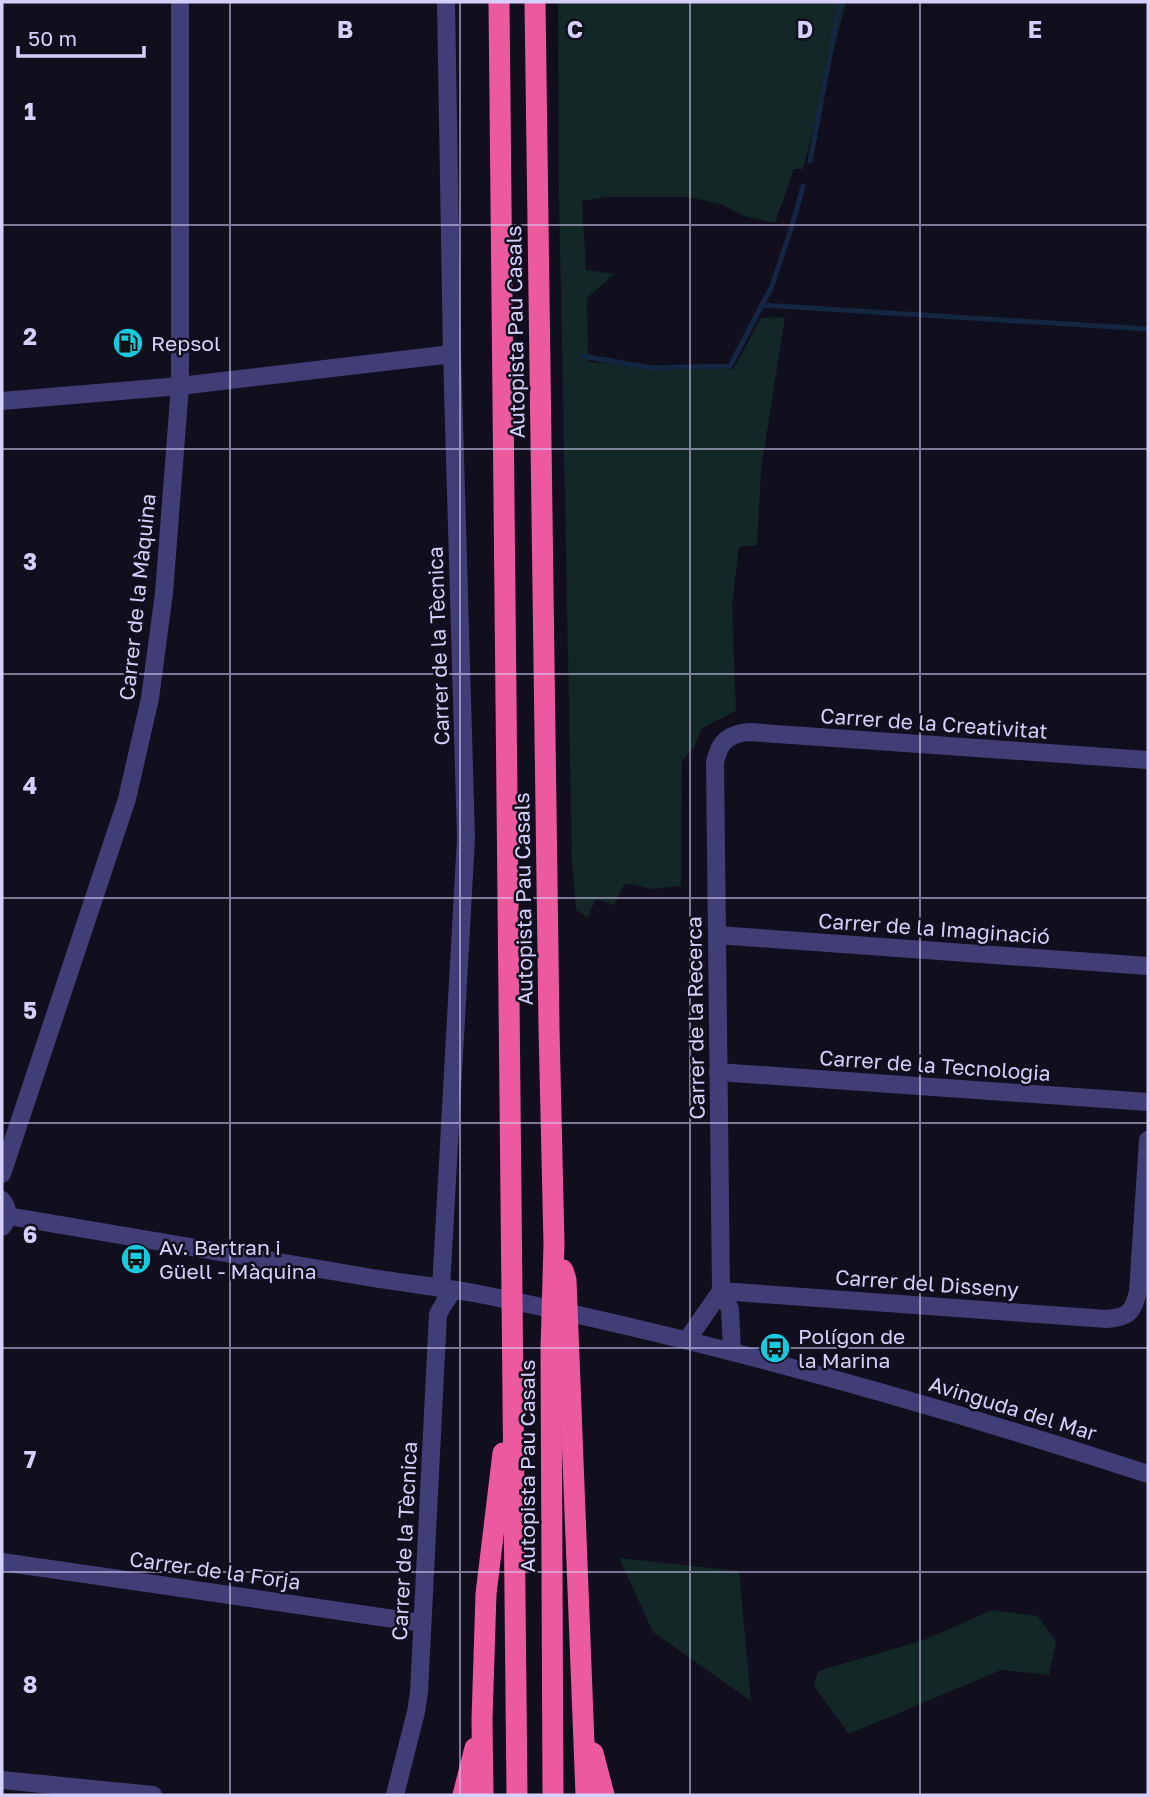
<svg xmlns="http://www.w3.org/2000/svg" width="1150" height="1797" viewBox="0 0 1150 1797" font-family="'Golos Text',sans-serif">
  <style>
    .green { fill: #122726 }
    .lines { fill: none; stroke-linecap: round; stroke-linejoin: round }
    .stream { stroke: #142642; stroke-width: 5 }
    .minor { stroke: #413e77; stroke-width: 18 }
    .highway { stroke: #ec599f; stroke-width: 21 }
    .grid { fill: none; stroke: #d5d0fa; stroke-width: 2; stroke-opacity: 0.55 }
    .labels { text-anchor: middle; dominant-baseline: central; stroke-width: 5; stroke-linejoin: round; paint-order: stroke }
    .street-label { font-size: 21px; fill: #d5d0fa; stroke: #110e1e }
    .poi-label { font-size: 21px; fill: #d5d0fa; stroke: #110e1e; text-anchor: start }
    .grid-label { font-size: 23px; text-anchor: middle; font-weight: bold; fill: #d5d0fa; stroke: #110e1e; stroke-width: 5; stroke-linejoin: round; paint-order: stroke }
  </style>
  <rect width="100%" height="100%" fill="#110e1e"/>
  <!-- green -->
  <g class="green">
    <path d="M 558,2 L 846,2 L 803,169 L 794,169 L 775,223 L 743,216 L 721,204 L 687,197 L 606,197 L 582,201 L 586,270 L 614,274 L 587,298 L 588,362 L 733,369 L 761,318 L 785,317 L 761,470 L 757,545 L 739,547 L 732,605 L 736,711 L 702,728 L 694,747 L 682,761 L 681,886 L 653,889 L 625,883 L 614,905 L 596,899 L 587,918 L 576,910 L 572,862 L 559,195 Z"/>
    <path d="M 619,1558 L 739,1571 L 751,1701 L 653,1632 Z"/>
    <path d="M 992,1610 L 1038,1616 L 1056,1642 L 1049,1675 L 1001,1670 L 849,1734 L 814,1686 L 818,1671 L 924,1640 Z"/>
  </g>
  <g class="lines">
    <!-- stream -->
    <g class="stream">
      <path d="M 810,161 L 840,2"/>
      <path d="M 762,305 L 1148,329"/>
      <path d="M 583,356 L 652,368 L 730,366 L 772,286 L 792,226 L 803,186"/>
    </g>
    <!-- minor -->
    <g class="minor">
      <path d="M 2,401 L 180,386 L 452,354"/>
      <path d="M 717,935 L 1148,966"/>
      <path d="M 718,1072 L 1148,1102"/>
      <path d="M 2,1174 L 127,799 L 150,698 L 164,593 L 180,386 L 180,2"/>
      <path d="M 2,1200 C 9,1209 9,1219 2,1227"/>
      <path d="M 8,1216 C 128,1236 247,1257 367,1277 C 406,1284 445,1287 484,1295 C 709,1340 930,1403 1148,1474"/>
      <path d="M 441,1289 L 466,838 L 452,354 L 446,2"/>
      <path d="M 721,1291 L 1107,1319 C 1129,1317 1133,1312 1138,1292 L 1148,1140"/>
      <path d="M 687,1340 L 721,1291"/>
      <path d="M 732,1351 L 730,1309 L 721,1291 L 715,762 C 720,741 728,734 749,732 L 1148,760"/>
      <path d="M 2,1562 L 422,1623"/>
      <path d="M 2,1780 L 153,1795"/>
      <path d="M 395,1795 L 416,1712 L 419,1692 L 438,1314 L 445,1302 L 453,1291"/>
    </g>
    <!-- highway -->
    <g class="highway">
      <path d="M 499,2 L 517,1795"/>
      <path d="M 535,2 L 549,1028 L 554,1244 L 551,1349 L 553,1795"/>
      <path d="M 563,1270 L 566,1280 L 586,1795"/>
      <path d="M 593,1753 L 604,1795"/>
      <path d="M 463,1795 L 475,1748"/>
      <path d="M 483,1795 L 482,1719 L 486,1594 L 503,1453"/>
    </g>
  </g>
  <!-- grid -->
  <path class="grid" d="M 230,2 L 230,1795M 460,2 L 460,1795M 690,2 L 690,1795M 920,2 L 920,1795M 2,225 L 1148,225M 2,449 L 1148,449M 2,674 L 1148,674M 2,898 L 1148,898M 2,1123 L 1148,1123M 2,1348 L 1148,1348M 2,1572 L 1148,1572"/>
  <!-- icons -->
  <defs>
    <g id="fuel-disc" transform="scale(1.575)"><circle r="9.5" fill="#19c9dd" stroke="#110e1e"/><path d="M-5.5-6h7V0h2V4h1.3V-2.5L3-4.5l.8-.8L6-3V5H2.5V1h-1V6h-7ZM-4.2-4.7v3.2H.2V-4.7Z" fill="#111"/></g>
    <g id="bus-disc" transform="scale(1.575)"><circle r="9.5" fill="#19c9dd" stroke="#110e1e"/><path d="M-5-6H5V4H4V6H2V4H-2V6H-4V4H-5ZM-3.5-4V0h7V-4ZM-3.5 1.2v1.5H-2V1.2ZM2 1.2v1.5H3.5V1.2Z" fill="#111"/></g>
  </defs>
  <g fill-rule="evenodd">
    <use href="#fuel-disc" x="128" y="343"/>
    <use href="#bus-disc" x="136" y="1259"/>
    <use href="#bus-disc" x="775" y="1348"/>
  </g>
  <g class="labels">
    <!-- street labels -->
    <g class="street-label">
      <text transform="translate(515 332) rotate(-91)">Autopista Pau Casals</text>
      <text transform="translate(137 597) rotate(-84)">Carrer de la Màquina</text>
      <text transform="translate(438 646) rotate(-92)">Carrer de la Tècnica</text>
      <text transform="translate(934 723) rotate(4)">Carrer de la Creativitat</text>
      <text transform="translate(523 899) rotate(-91)">Autopista Pau Casals</text>
      <text transform="translate(934 928) rotate(4)">Carrer de la Imaginació</text>
      <text transform="translate(695 1018) rotate(-91)">Carrer de la Recerca</text>
      <text transform="translate(935 1065) rotate(4)">Carrer de la Tecnologia</text>
      <text transform="translate(927 1283) rotate(4)">Carrer del Disseny</text>
      <text transform="translate(1013 1408) rotate(17)">Avinguda del Mar</text>
      <text transform="translate(527 1466) rotate(-90)">Autopista Pau Casals</text>
      <text transform="translate(404 1541) rotate(-87)">Carrer de la Tècnica</text>
      <text transform="translate(215 1570) rotate(8)">Carrer de la Forja</text>
    </g>
    <!-- poi labels -->
    <g class="poi-label">
      <text x="151" y="343">Repsol</text>
      <text x="159" y="1247">Av. Bertran i<tspan x="159" dy="24">Güell - Màquina</tspan></text>
      <text x="798" y="1336">Polígon de<tspan x="798" dy="24">la Marina</tspan></text>
    </g>
  </g>
  <g class="grid-label">
    <text x="345" y="38">B</text>
    <text x="575" y="38">C</text>
    <text x="805" y="38">D</text>
    <text x="1035" y="38">E</text>
    <text x="30" y="120">1</text>
    <text x="30" y="345">2</text>
    <text x="30" y="570">3</text>
    <text x="30" y="794">4</text>
    <text x="30" y="1019">5</text>
    <text x="30" y="1243">6</text>
    <text x="30" y="1468">7</text>
    <text x="30" y="1693">8</text>
  </g>
  <!-- border -->
  <rect width="1150" height="1797" fill="none" stroke="#d5d0fa" stroke-width="7"/>
  <!-- scale -->
  <path d="M18 46v10h126v-10" fill="none" stroke="#d5d0fa" stroke-width="3.5"/>
  <text x="28" y="46" font-size="21" fill="#d5d0fa" stroke="#110e1e" stroke-width="5" paint-order="stroke">50 m</text>
</svg>
